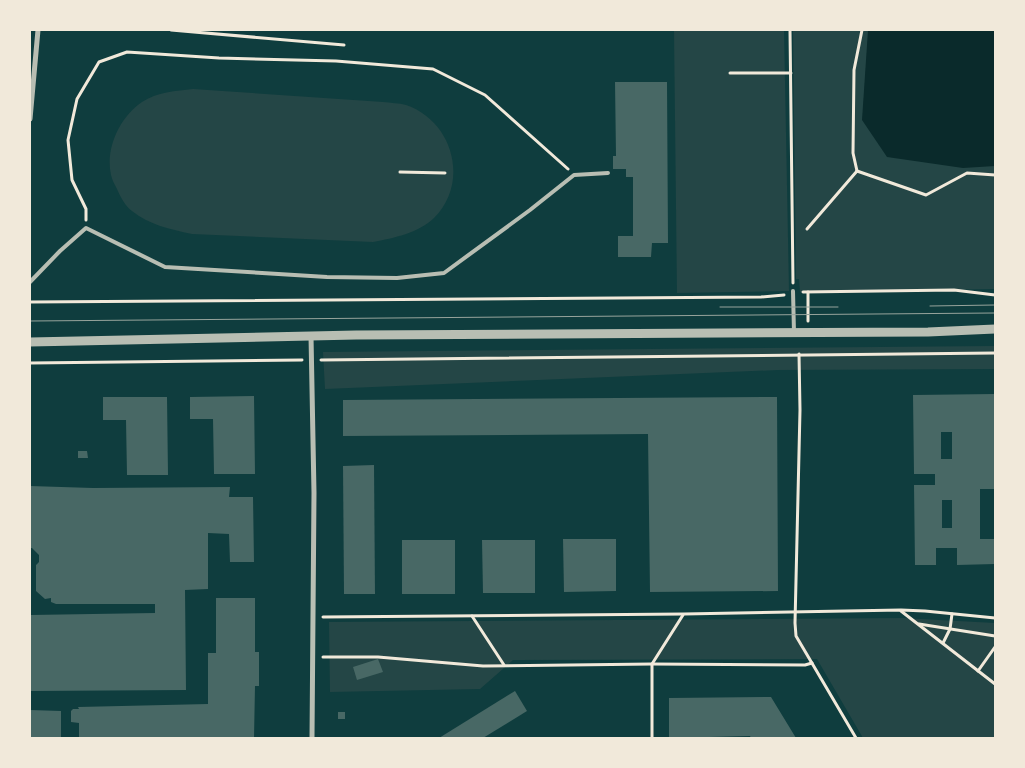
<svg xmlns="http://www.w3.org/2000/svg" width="1025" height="768" viewBox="0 0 1025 768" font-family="'Source Sans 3',sans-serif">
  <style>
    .green { fill: #244646 }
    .water { fill: #0a2a2b }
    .building { fill: #486865; fill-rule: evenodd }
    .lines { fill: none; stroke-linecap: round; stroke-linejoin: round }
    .path { stroke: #f1e9da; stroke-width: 3 }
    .service { stroke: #b8beb3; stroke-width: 4 }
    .minor { stroke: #b8beb3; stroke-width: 5 }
    .tertiary { stroke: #b8beb3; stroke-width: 9 }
    .tram { stroke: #97a49c; stroke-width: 1 }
  </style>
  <rect width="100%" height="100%" fill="#0f3d3e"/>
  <!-- green -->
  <g class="green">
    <path d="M 674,30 L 784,30 L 789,291 L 677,293 Z"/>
    <path d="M 793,30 L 995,30 L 995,289 L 800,292 L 799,279 L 796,279 Z"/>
    <path d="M 193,89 L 383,102 C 390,103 399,103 406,105 C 453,121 470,182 434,218 C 418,233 394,238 373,242 L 192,234 C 170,229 149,225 132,211 C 125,206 120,196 117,189 C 115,185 112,180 111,175 C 105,148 120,117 142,102 C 157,92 176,91 193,89 Z"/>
    <path d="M 995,346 L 995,369 L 778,370 L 325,389 L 323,352 Z"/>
    <path d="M 902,618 L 995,623 L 995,738 L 863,738 L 817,659 L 513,660 L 480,689 L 330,692 L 329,622 Z"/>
  </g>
  <!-- water -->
  <path class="water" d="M 868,30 L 995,30 L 995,166 L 963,168 L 887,157 L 862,120 Z"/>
  <!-- building -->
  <g class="building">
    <path d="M 615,82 L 667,82 L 668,243 L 652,243 L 651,257 L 618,257 L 618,236 L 633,236 L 633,177 L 626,177 L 626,169 L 613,169 L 613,156 L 616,156 Z"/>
    <path d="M 995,394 L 995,489 L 980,489 L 980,539 L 995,539 L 995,564 L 957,565 L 957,548 L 936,548 L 936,565 L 915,565 L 914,485 L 935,485 L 935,474 L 914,474 L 913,395 ZM 941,432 L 952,432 L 952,459 L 941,459 ZM 942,500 L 952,500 L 952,528 L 942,528 Z"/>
    <path d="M 254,396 L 255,474 L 214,474 L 213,419 L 190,419 L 190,397 Z"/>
    <path d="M 103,397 L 167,397 L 168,475 L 127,475 L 126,420 L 103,420 Z"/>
    <path d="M 777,397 L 778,591 L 650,592 L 648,434 L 343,436 L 343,400 Z"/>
    <path d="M 78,451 L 87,451 L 88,458 L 78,458 Z"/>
    <path d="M 374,465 L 375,594 L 344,594 L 343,466 Z"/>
    <path d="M 30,486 L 93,488 L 230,487 L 229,497 L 253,497 L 254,562 L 230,562 L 229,534 L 208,533 L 208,589 L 185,590 L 186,690 L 30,691 L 30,615 L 155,613 L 155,604 L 56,604 L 51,602 L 51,598 L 45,599 L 36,591 L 36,565 L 39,562 L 39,555 L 32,548 L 30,548 Z"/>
    <path d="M 563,539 L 616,539 L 616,591 L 564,592 Z"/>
    <rect x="402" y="540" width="53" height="54"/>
    <path d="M 482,540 L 535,540 L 535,593 L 483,593 Z"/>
    <path d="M 216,598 L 255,598 L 255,652 L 259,652 L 259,686 L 255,686 L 254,738 L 79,738 L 79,723 L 71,722 L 71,711 L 73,709 L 79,709 L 78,707 L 208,704 L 208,653 L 216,653 Z"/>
    <path d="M 378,659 L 383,672 L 357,680 L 353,667 Z"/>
    <path d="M 515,691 L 527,711 L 483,738 L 439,738 Z"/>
    <path d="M 771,697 L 796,738 L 751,738 L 750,736 L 669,738 L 669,698 Z"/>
    <path d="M 30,710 L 61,711 L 61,738 L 30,738 Z"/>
    <rect x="338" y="712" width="7" height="7"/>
  </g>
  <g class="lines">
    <!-- path -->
    <g class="path">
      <path d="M 171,30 L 344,45"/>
      <path d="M 790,30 L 793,283"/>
      <path d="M 730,73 L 791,73"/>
      <path d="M 857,171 L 926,195 L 967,173 L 995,175"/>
      <path d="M 857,171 L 853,153 L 854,70 L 862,30"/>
      <path d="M 400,172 L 445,173"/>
      <path d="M 86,220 L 86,209 L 72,180 L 68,140 L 77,99 L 99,62 L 127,52 L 219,58 L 336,61 L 433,69 L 485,95 L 568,169"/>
      <path d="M 807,229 L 857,171"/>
      <path d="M 803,292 L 954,290 L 995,295"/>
      <path d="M 808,292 L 808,321"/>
      <path d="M 30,302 L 761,297 L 784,295"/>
      <path d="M 799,354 L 800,410 L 795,623 L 796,636 L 856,738"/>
      <path d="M 321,360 L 995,353"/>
      <path d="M 30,363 L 302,360"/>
      <path d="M 901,611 L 995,684"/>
      <path d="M 472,616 L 504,665"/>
      <path d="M 323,617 L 684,614 L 901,610 L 925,611 L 995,618"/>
      <path d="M 919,624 L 995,636"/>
      <path d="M 943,643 L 950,629 L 952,614"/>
      <path d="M 323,657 L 378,657 L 483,666 L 652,664 L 805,665 L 812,663"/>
      <path d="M 978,671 L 995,647"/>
      <path d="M 652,738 L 652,664 L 683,615"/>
    </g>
    <!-- service -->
    <g class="service">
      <path d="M 30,282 L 60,251 L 86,228 L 165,267 L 327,277 L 397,278 L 444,273 L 530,210 L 574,175 L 608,173"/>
      <path d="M 793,291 L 794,333"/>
    </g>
    <!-- minor -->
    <g class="minor">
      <path d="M 30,119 L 38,30"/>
      <path d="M 311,336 L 314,493 L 312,738"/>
    </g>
    <!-- tertiary -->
    <path class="tertiary" d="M 30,342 L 356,335 L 928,332 L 995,329"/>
    <!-- tram -->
    <g class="tram">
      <path d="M 930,306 L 995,305"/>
      <path d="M 720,307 L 838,307"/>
      <path d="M 30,321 L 995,313"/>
    </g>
  </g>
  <!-- border -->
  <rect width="1025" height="768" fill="none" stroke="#f1e9da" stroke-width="62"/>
</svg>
